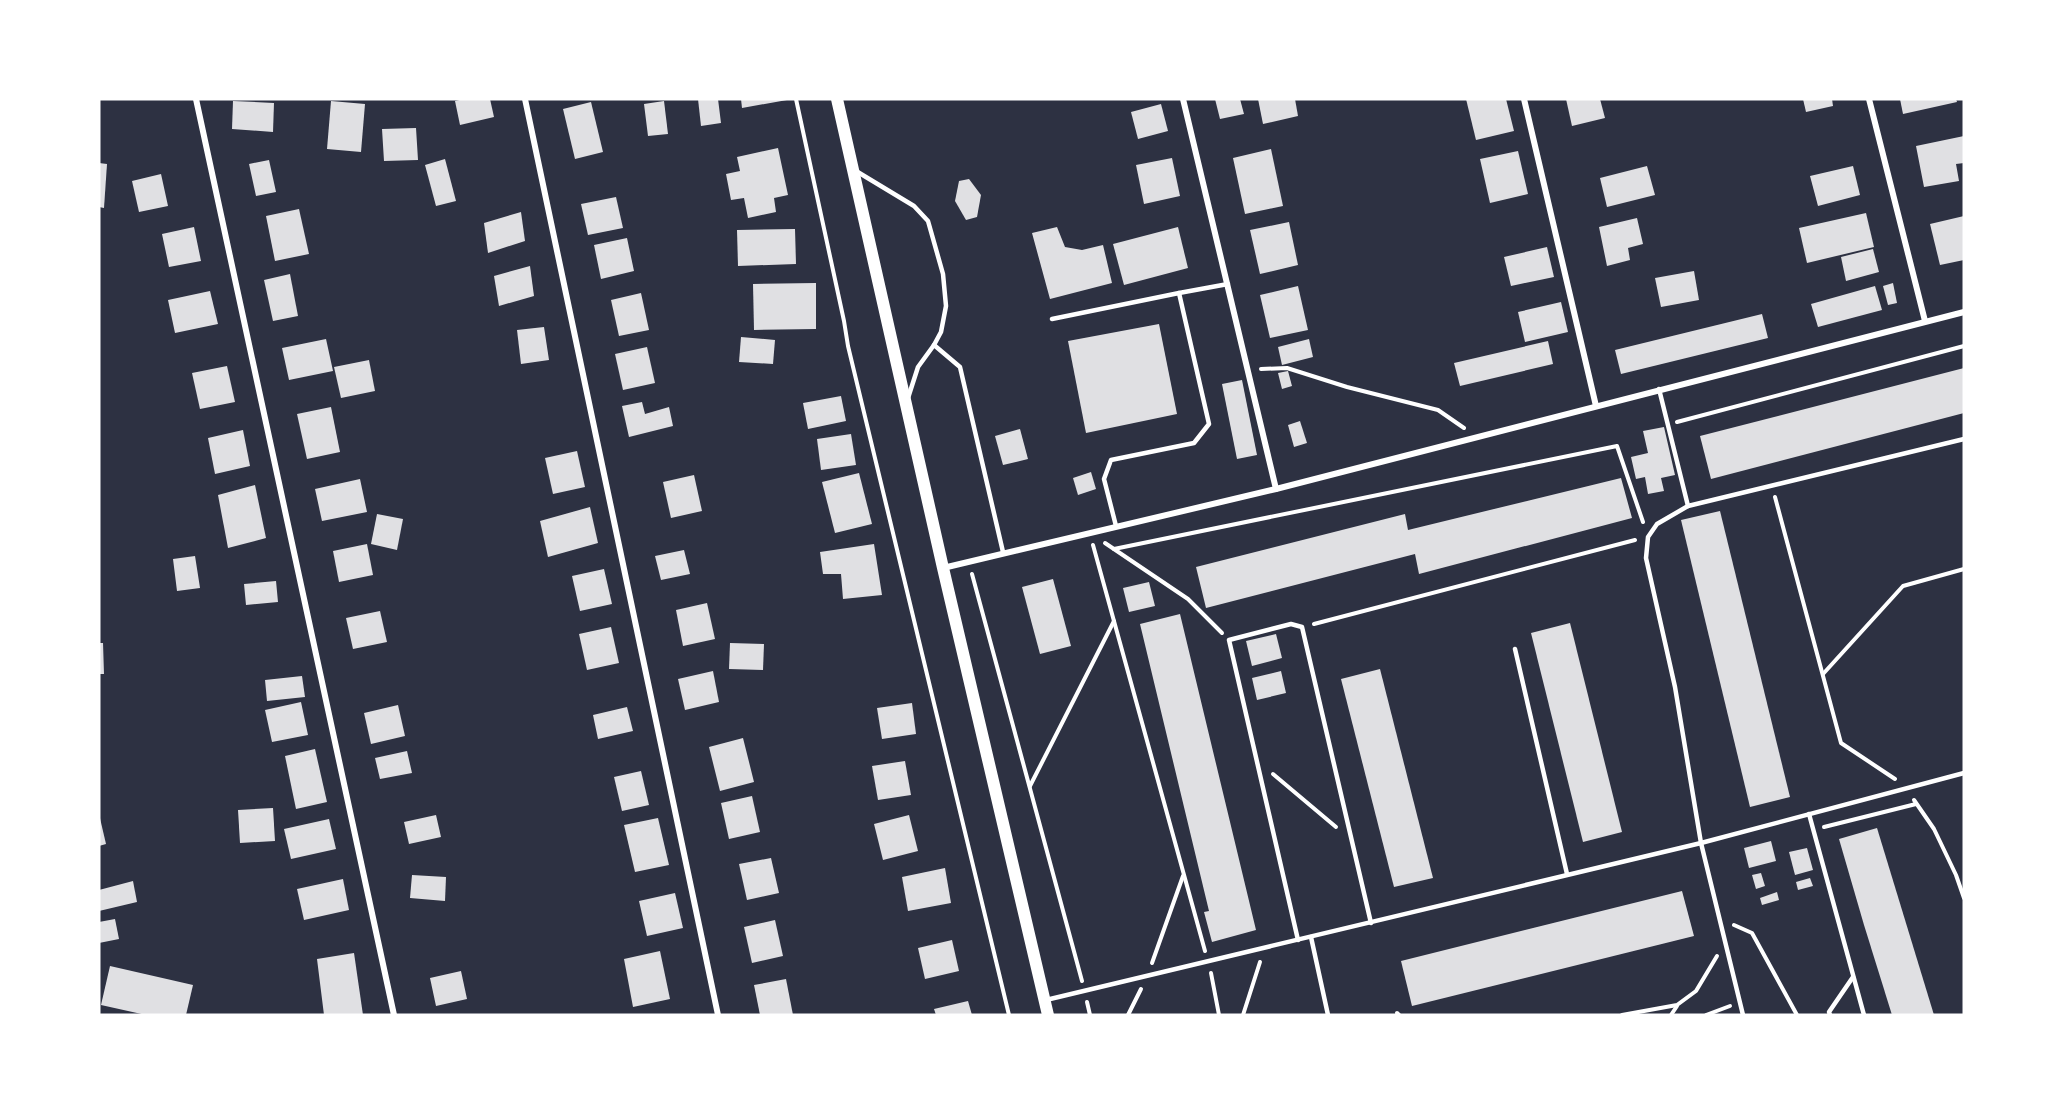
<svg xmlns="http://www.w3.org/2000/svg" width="2063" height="1114" viewBox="0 0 2063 1114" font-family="Lato,sans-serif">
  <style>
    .building { fill: #e0e0e3 }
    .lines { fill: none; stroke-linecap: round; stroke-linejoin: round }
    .path { stroke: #fff; stroke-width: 4 }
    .service { stroke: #fff; stroke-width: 4.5 }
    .minor { stroke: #fff; stroke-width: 6 }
    .secondary { stroke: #fff; stroke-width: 12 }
  </style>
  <rect width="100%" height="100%" fill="#2d3142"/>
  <!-- building -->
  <g class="building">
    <path d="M 464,99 L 490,99 L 494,117 L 460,125 L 455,101 Z"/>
    <path d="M 698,99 L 718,99 L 721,123 L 701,126 Z"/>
    <path d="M 741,99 L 787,99 L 787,100 L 742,108 Z"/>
    <path d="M 1215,99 L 1240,99 L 1244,114 L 1220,119 Z"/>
    <path d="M 1258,99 L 1295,99 L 1298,116 L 1263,124 Z"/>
    <path d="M 1466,99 L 1506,99 L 1514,131 L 1476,140 Z"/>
    <path d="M 1566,99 L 1600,99 L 1605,118 L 1572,126 Z"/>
    <path d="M 1803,99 L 1832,99 L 1833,106 L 1806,112 Z"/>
    <path d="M 1900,99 L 1956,99 L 1957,102 L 1903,114 Z"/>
    <path d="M 233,101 L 274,103 L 273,132 L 232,129 Z"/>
    <path d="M 331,101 L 365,104 L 361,152 L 327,149 Z"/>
    <path d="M 664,101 L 668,134 L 648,136 L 644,104 Z"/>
    <path d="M 591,102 L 603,152 L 575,159 L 563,109 Z"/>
    <path d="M 1161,104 L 1168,131 L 1138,139 L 1131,112 Z"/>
    <path d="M 416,128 L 418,160 L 384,161 L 382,129 Z"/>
    <path d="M 1964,136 L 1964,163 L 1956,164 L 1959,181 L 1924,187 L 1916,146 Z"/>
    <path d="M 778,148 L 788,195 L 774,198 L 776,212 L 748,218 L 744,198 L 731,200 L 726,174 L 740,171 L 737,157 Z"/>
    <path d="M 1271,149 L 1283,206 L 1245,214 L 1233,158 Z"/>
    <path d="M 1518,151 L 1528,194 L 1490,203 L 1480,159 Z"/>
    <path d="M 1172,158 L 1180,196 L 1144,204 L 1136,165 Z"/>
    <path d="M 445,159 L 456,201 L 436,206 L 425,165 Z"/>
    <path d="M 269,160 L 276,192 L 256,196 L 249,164 Z"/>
    <path d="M 99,163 L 107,164 L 104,208 L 99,207 Z"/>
    <path d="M 1647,166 L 1655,195 L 1607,207 L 1600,178 Z"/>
    <path d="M 1853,166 L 1860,195 L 1818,206 L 1810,176 Z"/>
    <path d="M 161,174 L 168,206 L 139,212 L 132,181 Z"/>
    <path d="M 969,179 L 981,195 L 977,217 L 966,220 L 955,201 L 959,181 Z"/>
    <path d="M 616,197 L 623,228 L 588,235 L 581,204 Z"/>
    <path d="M 299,209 L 309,254 L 275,261 L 266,216 Z"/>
    <path d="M 521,212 L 525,241 L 488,253 L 484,223 Z"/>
    <path d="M 1866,213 L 1874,247 L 1807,263 L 1799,228 Z"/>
    <path d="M 1964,216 L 1964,260 L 1940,265 L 1930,224 Z"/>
    <path d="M 1637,218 L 1643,244 L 1628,248 L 1630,260 L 1607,266 L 1599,227 Z"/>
    <path d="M 1289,222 L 1298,265 L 1260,274 L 1250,230 Z"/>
    <path d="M 194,227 L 201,261 L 169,267 L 162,234 Z"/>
    <path d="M 1057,227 L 1065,247 L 1082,250 L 1103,245 L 1112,283 L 1050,299 L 1032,233 Z"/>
    <path d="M 1178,227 L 1188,268 L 1124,285 L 1113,244 Z"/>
    <path d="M 795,229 L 796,264 L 738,266 L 737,230 Z"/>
    <path d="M 627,238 L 634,271 L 601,279 L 594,245 Z"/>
    <path d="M 1547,247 L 1554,277 L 1511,286 L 1504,257 Z"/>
    <path d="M 1873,249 L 1879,272 L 1846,281 L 1841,257 Z"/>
    <path d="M 530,266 L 534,296 L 499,306 L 494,276 Z"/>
    <path d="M 1694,271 L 1699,300 L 1661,307 L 1655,278 Z"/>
    <path d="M 290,274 L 298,316 L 273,321 L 264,280 Z"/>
    <path d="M 816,283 L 816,329 L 754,330 L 753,284 Z"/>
    <path d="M 1893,283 L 1897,303 L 1888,305 L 1883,286 Z"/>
    <path d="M 1298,286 L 1308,330 L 1270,338 L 1260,295 Z"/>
    <path d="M 1875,286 L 1882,310 L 1818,327 L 1811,304 Z"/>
    <path d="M 210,291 L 218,324 L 175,333 L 168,300 Z"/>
    <path d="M 641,293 L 649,330 L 619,336 L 611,300 Z"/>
    <path d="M 1561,302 L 1568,332 L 1525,342 L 1518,312 Z"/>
    <path d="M 1762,314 L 1768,338 L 1621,374 L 1615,350 Z"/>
    <path d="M 1159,324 L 1177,414 L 1086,433 L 1068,341 Z"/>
    <path d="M 544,327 L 549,360 L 521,364 L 517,330 Z"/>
    <path d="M 741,337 L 775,340 L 773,364 L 739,362 Z"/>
    <path d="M 326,339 L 333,371 L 289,380 L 282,348 Z"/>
    <path d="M 1309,339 L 1313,357 L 1282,365 L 1278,347 Z"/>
    <path d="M 1548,341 L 1553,364 L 1460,386 L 1454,363 Z"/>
    <path d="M 647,347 L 655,383 L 623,390 L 615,354 Z"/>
    <path d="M 369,360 L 375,391 L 341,398 L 334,367 Z"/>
    <path d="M 227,366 L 235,402 L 200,409 L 192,373 Z"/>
    <path d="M 1964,368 L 1964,413 L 1711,479 L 1700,436 Z"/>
    <path d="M 1288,371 L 1292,386 L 1282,389 L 1278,373 Z"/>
    <path d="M 1242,380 L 1257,455 L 1237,459 L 1222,384 Z"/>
    <path d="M 841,396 L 846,421 L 808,429 L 803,403 Z"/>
    <path d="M 642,402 L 645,414 L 669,407 L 673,426 L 629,437 L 622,406 Z"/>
    <path d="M 331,407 L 340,452 L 307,459 L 297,414 Z"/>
    <path d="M 1300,421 L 1307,443 L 1294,447 L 1288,425 Z"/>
    <path d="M 1664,427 L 1675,475 L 1661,478 L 1664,491 L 1648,494 L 1645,477 L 1636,479 L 1631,457 L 1648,453 L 1643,431 Z"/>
    <path d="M 1020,429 L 1028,459 L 1003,465 L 995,436 Z"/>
    <path d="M 243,430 L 250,466 L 215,474 L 208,438 Z"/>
    <path d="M 851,434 L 856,465 L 821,470 L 817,439 Z"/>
    <path d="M 577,451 L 585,487 L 553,494 L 545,458 Z"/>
    <path d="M 1091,472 L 1096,489 L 1078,495 L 1073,478 Z"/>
    <path d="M 859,473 L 872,524 L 835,533 L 822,482 Z"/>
    <path d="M 694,475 L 702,511 L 671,518 L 663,482 Z"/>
    <path d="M 1621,478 L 1632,518 L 1419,574 L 1415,554 L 1206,608 L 1196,567 L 1405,514 L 1408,530 Z"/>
    <path d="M 360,479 L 367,512 L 322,521 L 315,489 Z"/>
    <path d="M 255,485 L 266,538 L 228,548 L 218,495 Z"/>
    <path d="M 590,507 L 598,543 L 548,557 L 540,521 Z"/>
    <path d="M 1720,511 L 1790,797 L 1750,807 L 1681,520 Z"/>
    <path d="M 377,514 L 403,519 L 397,550 L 371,544 Z"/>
    <path d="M 367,544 L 373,575 L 339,582 L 333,551 Z"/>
    <path d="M 874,544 L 882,595 L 843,599 L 841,574 L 823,574 L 820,552 Z"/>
    <path d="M 684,550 L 690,574 L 661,580 L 655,556 Z"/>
    <path d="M 195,556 L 200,588 L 177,591 L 173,559 Z"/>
    <path d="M 604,569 L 612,604 L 580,611 L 572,576 Z"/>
    <path d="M 1053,579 L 1071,646 L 1040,654 L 1022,587 Z"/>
    <path d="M 276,581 L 278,602 L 246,605 L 244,584 Z"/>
    <path d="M 1149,582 L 1155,606 L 1129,612 L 1123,588 Z"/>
    <path d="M 707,603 L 715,639 L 683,646 L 676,610 Z"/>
    <path d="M 380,611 L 387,642 L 353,649 L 346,618 Z"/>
    <path d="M 1180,614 L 1256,930 L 1212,942 L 1204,912 L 1209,911 L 1140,624 Z"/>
    <path d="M 1570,623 L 1622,832 L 1583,842 L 1531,633 Z"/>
    <path d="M 611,627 L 619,663 L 587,670 L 579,634 Z"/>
    <path d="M 1276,634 L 1282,658 L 1252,666 L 1246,641 Z"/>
    <path d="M 99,643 L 103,643 L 104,674 L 99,674 Z"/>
    <path d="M 730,643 L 764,644 L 763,670 L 729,669 Z"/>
    <path d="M 1380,669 L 1433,878 L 1394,887 L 1341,679 Z"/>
    <path d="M 713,671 L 719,702 L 685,710 L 678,679 Z"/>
    <path d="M 1281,671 L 1286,693 L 1257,700 L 1252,678 Z"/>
    <path d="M 302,676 L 305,697 L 267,701 L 265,680 Z"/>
    <path d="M 301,702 L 308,735 L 272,742 L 265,710 Z"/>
    <path d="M 912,703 L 916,734 L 882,739 L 877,708 Z"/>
    <path d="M 398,705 L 405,736 L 371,744 L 364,713 Z"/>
    <path d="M 627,707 L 633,731 L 598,739 L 593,715 Z"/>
    <path d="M 743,738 L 754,782 L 720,791 L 709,747 Z"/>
    <path d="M 315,749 L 327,802 L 296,809 L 285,756 Z"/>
    <path d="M 407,751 L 412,773 L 380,779 L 375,758 Z"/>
    <path d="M 905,761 L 911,795 L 878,800 L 872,766 Z"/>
    <path d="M 641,771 L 649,805 L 622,811 L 614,777 Z"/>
    <path d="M 752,796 L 760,832 L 729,839 L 721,803 Z"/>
    <path d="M 273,808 L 275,841 L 240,843 L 238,810 Z"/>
    <path d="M 99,814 L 106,844 L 99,846 Z"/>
    <path d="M 436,815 L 441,837 L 409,844 L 404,822 Z"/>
    <path d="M 909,815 L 918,851 L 883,860 L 874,824 Z"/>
    <path d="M 658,818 L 669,865 L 635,872 L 624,825 Z"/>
    <path d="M 329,819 L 336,849 L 291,859 L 284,829 Z"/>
    <path d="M 1877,828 L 1934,1015 L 1892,1015 L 1864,925 L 1839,839 Z"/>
    <path d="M 1771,841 L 1776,861 L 1749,868 L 1744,848 Z"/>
    <path d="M 1807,848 L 1813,870 L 1795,875 L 1789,852 Z"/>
    <path d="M 771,858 L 779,893 L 747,900 L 739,864 Z"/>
    <path d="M 945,868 L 951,903 L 908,911 L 902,877 Z"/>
    <path d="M 1761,873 L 1765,886 L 1756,889 L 1752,875 Z"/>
    <path d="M 412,875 L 446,877 L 445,901 L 410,898 Z"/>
    <path d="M 1810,878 L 1813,886 L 1798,890 L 1796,882 Z"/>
    <path d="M 343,879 L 349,910 L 304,920 L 297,889 Z"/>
    <path d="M 133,881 L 137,902 L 99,911 L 99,890 Z"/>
    <path d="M 1682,891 L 1694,936 L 1412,1006 L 1401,961 Z"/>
    <path d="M 1777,892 L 1779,900 L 1762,905 L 1760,898 Z"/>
    <path d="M 675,893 L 683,928 L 647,936 L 639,901 Z"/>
    <path d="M 115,919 L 119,939 L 99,943 L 99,922 Z"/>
    <path d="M 775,920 L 783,956 L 752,963 L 744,927 Z"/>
    <path d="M 952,940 L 959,971 L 925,979 L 918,948 Z"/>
    <path d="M 660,951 L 670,999 L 633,1007 L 624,959 Z"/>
    <path d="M 354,953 L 363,1015 L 324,1015 L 317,959 Z"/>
    <path d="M 110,966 L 193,985 L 186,1015 L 146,1015 L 101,1005 Z"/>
    <path d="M 461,971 L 467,999 L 436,1006 L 430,978 Z"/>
    <path d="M 786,979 L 793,1015 L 760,1015 L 754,985 Z"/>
    <path d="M 968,1001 L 972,1015 L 936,1015 L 934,1009 Z"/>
  </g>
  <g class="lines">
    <!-- path -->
    <g class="path">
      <path d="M 796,99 L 844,321 L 848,346 L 1009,1015"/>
      <path d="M 1261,369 L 1287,368 L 1347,387 L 1438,410 L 1464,428"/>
      <path d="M 1677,422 L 1964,346"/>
      <path d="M 1775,497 L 1841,743 L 1895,779"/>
      <path d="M 1105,543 L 1188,599 L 1222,633"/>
      <path d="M 1093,545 L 1205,951"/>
      <path d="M 1114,549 L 1617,446 L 1643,522"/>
      <path d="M 972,574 L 1082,981"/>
      <path d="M 1314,624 L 1635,540"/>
      <path d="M 1823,674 L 1903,586 L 1964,569"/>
      <path d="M 1273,774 L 1336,827"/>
      <path d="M 1030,786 L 1114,621"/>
      <path d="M 1914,800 L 1934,829 L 1956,875 L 1964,898"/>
      <path d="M 1824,827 L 1916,804"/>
      <path d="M 1734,925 L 1752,933 L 1797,1015"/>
      <path d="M 1152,963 L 1183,876"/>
      <path d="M 1211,973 L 1219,1015"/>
      <path d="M 1087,1002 L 1090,1015"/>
      <path d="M 1397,1013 L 1399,1015"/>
      <path d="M 1128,1015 L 1141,989"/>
      <path d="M 1243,1015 L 1260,962"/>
      <path d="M 1622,1015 L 1677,1005 L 1696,991 L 1717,956"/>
      <path d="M 1671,1015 L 1677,1006"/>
      <path d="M 1706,1015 L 1730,1006"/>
    </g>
    <!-- service -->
    <g class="service">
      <path d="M 856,171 L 914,206 L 928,221 L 943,274 L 946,306 L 941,332 L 934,345 L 918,367 L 908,398"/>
      <path d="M 1179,293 L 1228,284"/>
      <path d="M 1052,319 L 1179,293 L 1209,424 L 1194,443 L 1111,460 L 1104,479 L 1116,526"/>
      <path d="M 934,345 L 960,367 L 1003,552"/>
      <path d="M 1659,389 L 1688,506 L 1964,439"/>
      <path d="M 1688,506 L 1657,524 L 1648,537 L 1646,558 L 1675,687 L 1701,843 L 1743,1015"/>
      <path d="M 1515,649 L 1567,874"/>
      <path d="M 1809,814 L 1864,1015"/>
      <path d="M 1311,937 L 1328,1015"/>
      <path d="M 1298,940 L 1229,640 L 1291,624 L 1302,627 L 1371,923"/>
      <path d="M 1046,1000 L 1701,843 L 1964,773"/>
      <path d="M 1830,1015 L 1829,1012 L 1853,977"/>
    </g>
    <!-- minor -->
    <g class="minor">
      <path d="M 196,99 L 394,1015"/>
      <path d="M 525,99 L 718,1015"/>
      <path d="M 1183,99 L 1276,489"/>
      <path d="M 1524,99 L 1596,406"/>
      <path d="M 1869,99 L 1925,321"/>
      <path d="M 943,568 L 1276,489 L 1964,312"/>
    </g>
    <!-- secondary -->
    <path class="secondary" d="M 837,99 L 943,568 L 1048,1015"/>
  </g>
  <!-- border -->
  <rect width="2063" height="1114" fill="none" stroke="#ffffff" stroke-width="201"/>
</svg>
